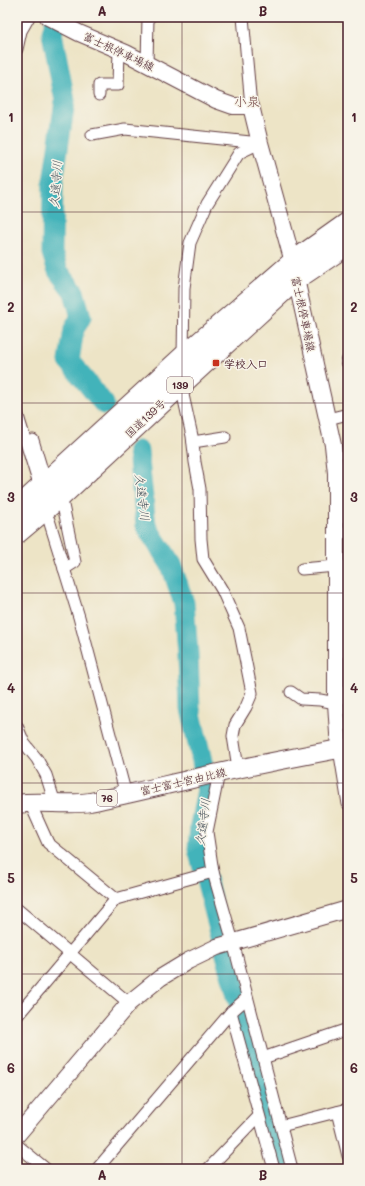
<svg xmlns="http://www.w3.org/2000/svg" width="365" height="1186" viewBox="0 0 365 1186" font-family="Mali,'Klee One',sans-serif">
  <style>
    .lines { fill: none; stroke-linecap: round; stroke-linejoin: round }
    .river { stroke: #43b3ba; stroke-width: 21 }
    .street-casing { stroke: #623d42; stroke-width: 13 }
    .secondary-casing { stroke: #623d42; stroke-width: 18 }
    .primary-casing { stroke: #623d42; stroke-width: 20 }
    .highway-casing { stroke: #623d42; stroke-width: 23 }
    .street { stroke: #fff; stroke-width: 11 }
    .secondary { stroke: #fff; stroke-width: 16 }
    .primary { stroke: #fff; stroke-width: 18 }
    .highway { stroke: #fff; stroke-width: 21 }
    .grid { fill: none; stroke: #4a1f2b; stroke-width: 1; stroke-opacity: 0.55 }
    .poi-dot { fill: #c8321e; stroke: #f7f3e8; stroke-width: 1.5 }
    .labels { text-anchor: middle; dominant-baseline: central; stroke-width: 3; stroke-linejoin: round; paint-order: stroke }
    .shield { fill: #f7f3e8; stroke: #7e5f64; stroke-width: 1 }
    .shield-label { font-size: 10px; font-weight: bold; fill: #4a1f2b }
    .street-label { font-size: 11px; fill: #4a1f2b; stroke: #f7f3e8 }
    .poi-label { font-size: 11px; font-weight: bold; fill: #4a1f2b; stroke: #f7f3e8; text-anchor: start }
    .water-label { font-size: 12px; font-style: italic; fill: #48535d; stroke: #f7f3e8 }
    .quarter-label { font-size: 13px; fill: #794e4e; stroke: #f7f3e8 }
    .neatline { fill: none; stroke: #4a1f2b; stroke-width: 1.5 }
    .grid-label { font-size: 13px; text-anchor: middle; font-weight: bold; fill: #4a1f2b }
  </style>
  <rect width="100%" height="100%" fill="#f7f3e8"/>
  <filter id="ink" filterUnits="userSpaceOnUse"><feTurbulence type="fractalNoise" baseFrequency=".025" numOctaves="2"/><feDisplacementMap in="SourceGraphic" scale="8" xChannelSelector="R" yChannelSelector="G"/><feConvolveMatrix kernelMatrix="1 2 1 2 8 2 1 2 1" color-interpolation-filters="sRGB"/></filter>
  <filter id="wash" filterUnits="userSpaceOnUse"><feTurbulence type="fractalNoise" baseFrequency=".012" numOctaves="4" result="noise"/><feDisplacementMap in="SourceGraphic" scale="16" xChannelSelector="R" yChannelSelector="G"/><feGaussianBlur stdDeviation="0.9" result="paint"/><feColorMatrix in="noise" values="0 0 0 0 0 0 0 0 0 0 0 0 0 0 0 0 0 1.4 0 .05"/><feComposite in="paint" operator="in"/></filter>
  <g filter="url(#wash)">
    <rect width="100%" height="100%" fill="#ede4c6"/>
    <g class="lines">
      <!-- river -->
      <g class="river">
        <path d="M 57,17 L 52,33 L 65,101 L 53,182 L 52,253 L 58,271 L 74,292 L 81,317 L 74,329 L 69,361 L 104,404"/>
        <path d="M 138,451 L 146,526 L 171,565 L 184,603 L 188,654 L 190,709 L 202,761 L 207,790 L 200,826 L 198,849 L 283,1169"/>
      </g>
    </g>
  </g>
  <g filter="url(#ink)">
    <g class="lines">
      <!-- street casing -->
      <g class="street-casing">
        <g id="street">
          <path d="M 243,17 L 251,106"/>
          <path d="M 17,49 L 21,31 L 29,17"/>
          <path d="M 147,64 L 148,17"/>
          <path d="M 99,95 L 99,85 L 118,85 L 119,50"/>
          <path d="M 92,135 L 125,129 L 260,143"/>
          <path d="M 183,357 L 184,288 L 190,243 L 207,204 L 239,153 L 260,143"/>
          <path d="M 347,362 L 348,359"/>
          <path d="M 188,382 L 183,395 L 192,436 L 195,462 L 200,489 L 201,539 L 203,559 L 222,590 L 239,628 L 252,693 L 246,707 L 235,725 L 233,736 L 238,768"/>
          <path d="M 17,413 L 40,488"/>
          <path d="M 328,419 L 348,414"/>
          <path d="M 33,440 L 42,470"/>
          <path d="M 193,442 L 225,437"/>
          <path d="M 61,496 L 75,562 L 64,569"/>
          <path d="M 49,520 L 79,617 L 126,795"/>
          <path d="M 336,534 L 348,532"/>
          <path d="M 302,569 L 336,566"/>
          <path d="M 291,692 L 301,699 L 320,700 L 336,703"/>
          <path d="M 17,726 L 24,743 L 37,759 L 46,775 L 55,803"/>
          <path d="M 339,749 L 348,804"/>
          <path d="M 219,773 L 207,832 L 213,872 L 233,942 L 292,1169"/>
          <path d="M 30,803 L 48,843 L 116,899"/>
          <path d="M 17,909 L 129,1003"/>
          <path d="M 231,1012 L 274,1169"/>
          <path d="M 17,1016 L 116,899 L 213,872"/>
          <path d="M 263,1058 L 348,1029"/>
          <path d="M 337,1112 L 348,1156"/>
          <path d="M 281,1126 L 348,1109"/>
          <path d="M 17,1145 L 46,1169"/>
          <path d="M 97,1169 L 231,1012 L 247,998"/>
          <path d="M 208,1169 L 259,1116"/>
        </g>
      </g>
      <!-- secondary casing -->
      <g class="secondary-casing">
        <g id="secondary">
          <path d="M 48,17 L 79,33 L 126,53 L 216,100 L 233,106 L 251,106 L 260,143 L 293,262 L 296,279 L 333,445 L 336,473 L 336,703 L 339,749"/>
          <path d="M 17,1135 L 129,1003 L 160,978 L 188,961 L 217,947 L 348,909"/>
        </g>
      </g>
      <!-- primary casing -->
      <g class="primary-casing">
        <path id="primary" d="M 17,804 C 41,800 66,806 90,802 C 126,795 161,786 196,778 C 244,767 291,758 339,749 L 348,750"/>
      </g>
      <!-- highway casing -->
      <g class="highway-casing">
        <g id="highway">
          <path d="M 17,509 L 183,357 L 293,262 L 348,223"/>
          <path d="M 17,533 L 61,496 L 190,376 L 296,279 L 348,244"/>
        </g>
      </g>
      <!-- street -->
      <use href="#street" class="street"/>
      <!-- secondary -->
      <use href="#secondary" class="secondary"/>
      <!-- primary -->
      <use href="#primary" class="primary"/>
      <!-- highway -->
      <use href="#highway" class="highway"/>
    </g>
  </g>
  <!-- grid -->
  <path class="grid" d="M 182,17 L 182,1169M 17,212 L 348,212M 17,403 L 348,403M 17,593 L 348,593M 17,783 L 348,783M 17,974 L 348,974"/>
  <!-- markers -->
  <rect class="poi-dot" x="212" y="359" width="8" height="8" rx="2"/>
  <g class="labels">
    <!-- shield labels -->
    <g class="shield">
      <rect x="167" y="377" width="26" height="16" rx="3"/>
      <rect x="97" y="790" width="20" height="16" rx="3"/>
    </g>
    <g class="shield-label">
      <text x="180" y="385">139</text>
      <text x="107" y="798">76</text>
    </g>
    <!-- street labels -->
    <g class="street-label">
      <text transform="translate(119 51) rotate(25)">富士根停車場線</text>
      <text transform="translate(304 314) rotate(78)">富士根停車場線</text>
      <text transform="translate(145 418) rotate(-43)">国道139号</text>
      <text transform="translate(183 781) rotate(-13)">富士富士宮由比線</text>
    </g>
    <!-- poi labels -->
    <g class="poi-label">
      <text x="224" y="363">学校入口</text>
    </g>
    <!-- water labels -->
    <g class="water-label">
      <text transform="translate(55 184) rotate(-86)">久遠寺川</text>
      <text transform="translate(143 497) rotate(83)">久遠寺川</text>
      <text transform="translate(202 822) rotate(-83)">久遠寺川</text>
    </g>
    <!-- quarter labels -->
    <g class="quarter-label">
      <text x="247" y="100">小泉</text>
    </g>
  </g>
  <!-- margin -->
  <rect width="365" height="1186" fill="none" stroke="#f7f3e8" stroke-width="44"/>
  <rect x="22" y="22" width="321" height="1142" class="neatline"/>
  <g class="grid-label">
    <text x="102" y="16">A</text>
    <text x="263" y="16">B</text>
    <text x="11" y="122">1</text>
    <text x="354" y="122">1</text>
    <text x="11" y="312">2</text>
    <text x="354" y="312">2</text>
    <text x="11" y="502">3</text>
    <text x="354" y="502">3</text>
    <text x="11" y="693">4</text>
    <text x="354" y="693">4</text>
    <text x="11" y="883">5</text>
    <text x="354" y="883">5</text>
    <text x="11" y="1073">6</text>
    <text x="354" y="1073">6</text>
    <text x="102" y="1180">A</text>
    <text x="263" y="1180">B</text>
  </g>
</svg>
